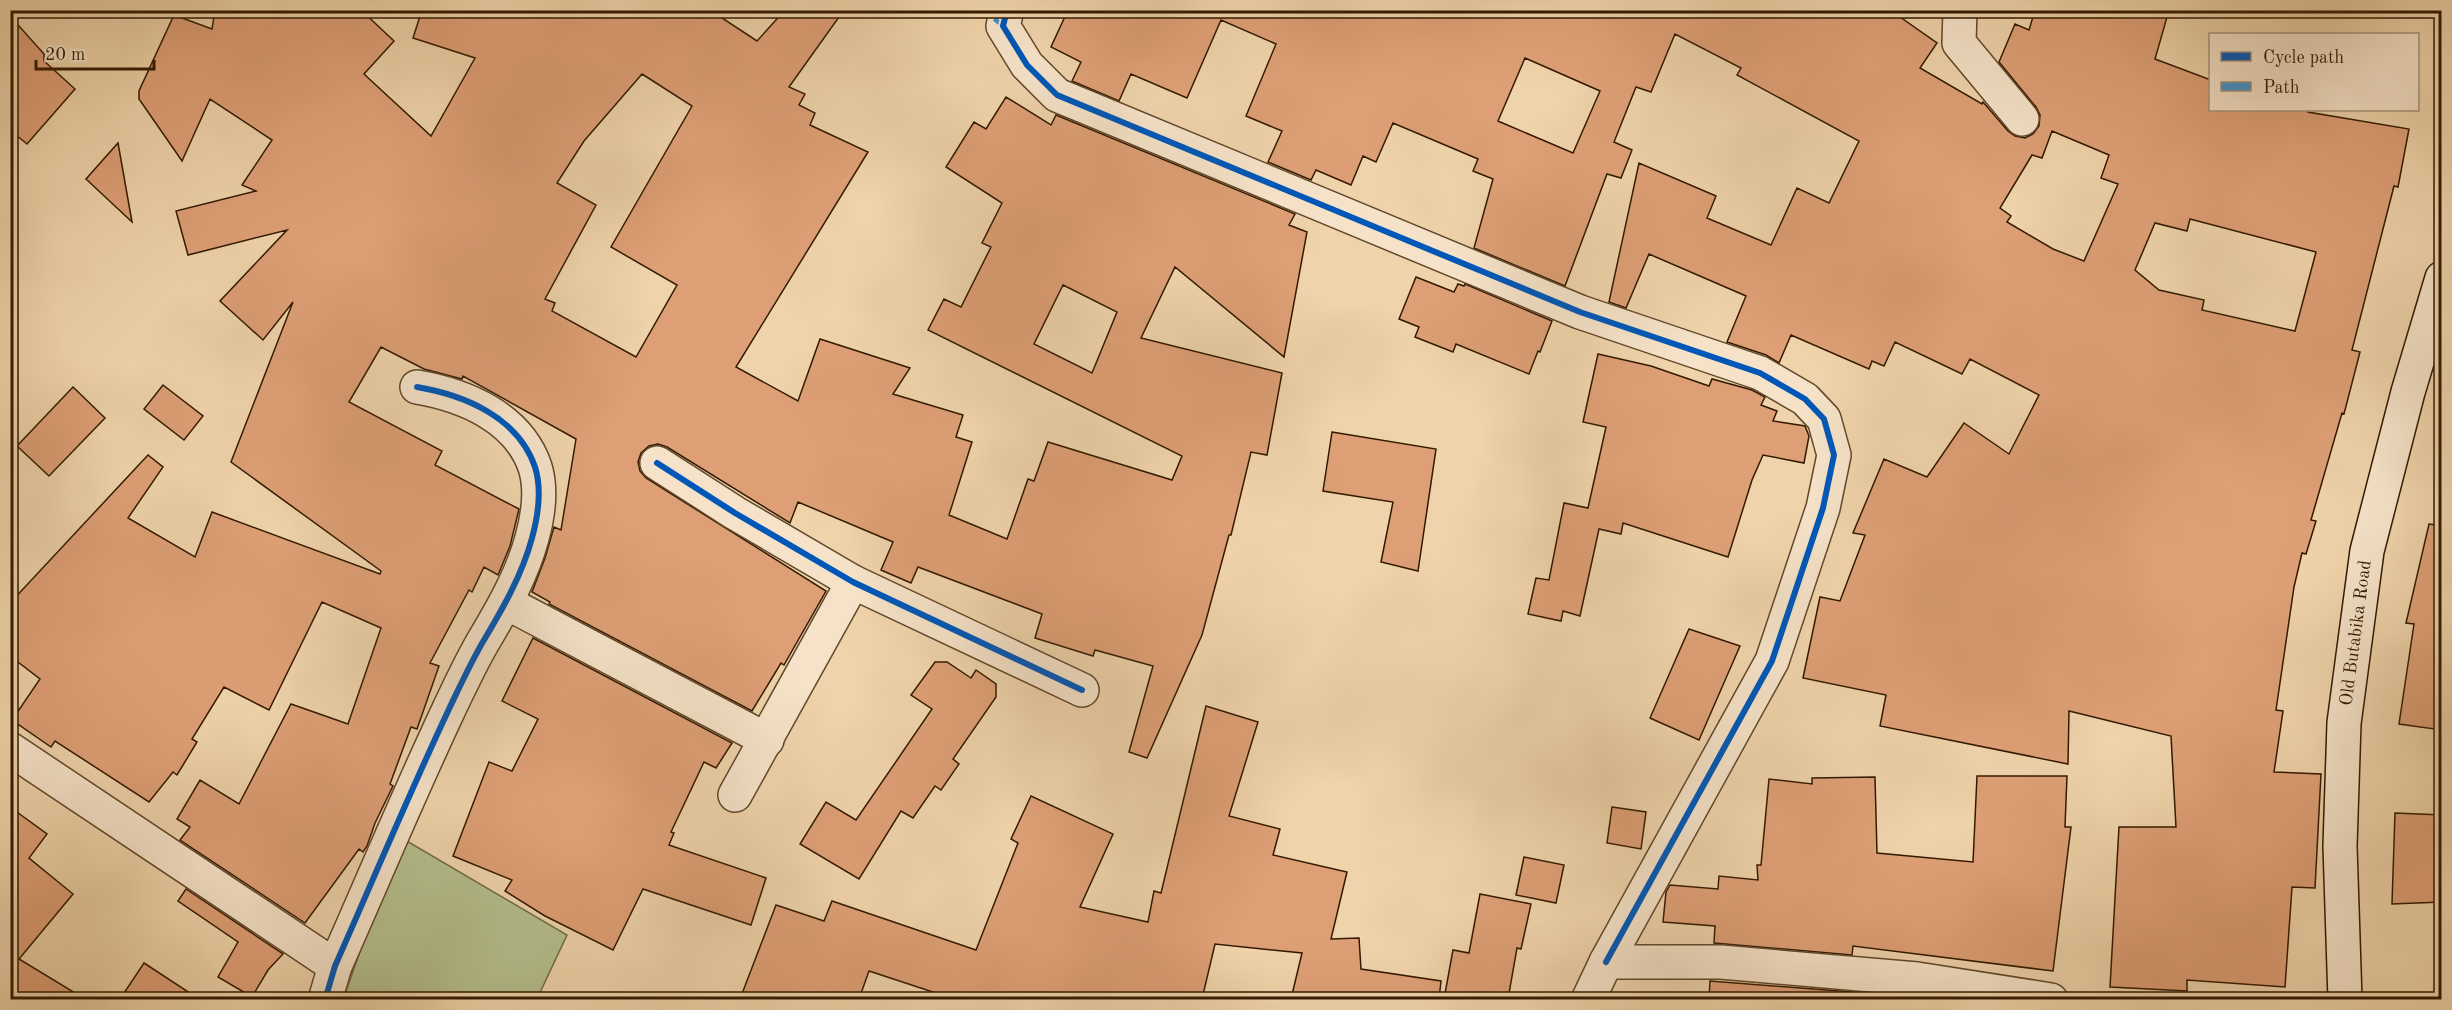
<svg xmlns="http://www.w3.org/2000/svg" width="2452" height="1010" viewBox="0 0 2452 1010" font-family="'Old Standard TT',serif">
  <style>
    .green { fill: #b4be8c; stroke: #736c46; stroke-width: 1.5 }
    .building { fill: #de9f76; stroke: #321a00; stroke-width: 1.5; fill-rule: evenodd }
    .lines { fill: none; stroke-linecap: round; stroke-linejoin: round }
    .minor-casing { stroke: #61482a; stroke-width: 36 }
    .secondary-casing { stroke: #321a00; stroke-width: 36 }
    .minor { stroke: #f5e2c8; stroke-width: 33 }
    .secondary { stroke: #f5e2c8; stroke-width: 33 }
    .quiet { stroke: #3d94d0; stroke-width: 4.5; stroke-dasharray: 9 4.5; stroke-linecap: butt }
    .cycleway-casing { stroke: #f5e2c8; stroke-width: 10 }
    .cycleway { stroke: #0057b8; stroke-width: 6 }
    .labels { text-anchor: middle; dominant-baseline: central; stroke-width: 5; stroke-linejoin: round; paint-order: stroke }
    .street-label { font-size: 18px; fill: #321a00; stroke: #f5e2c8 }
  </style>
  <rect width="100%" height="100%" fill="#efd3aa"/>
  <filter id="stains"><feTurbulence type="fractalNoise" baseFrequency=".00333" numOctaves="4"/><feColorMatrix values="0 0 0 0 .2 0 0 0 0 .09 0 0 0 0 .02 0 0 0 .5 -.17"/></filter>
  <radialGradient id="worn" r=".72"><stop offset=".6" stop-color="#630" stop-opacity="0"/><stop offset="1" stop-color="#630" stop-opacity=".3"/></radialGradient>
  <!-- green -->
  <path class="green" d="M 400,837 L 567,935 L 537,999 L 343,1000 Z"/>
  <!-- building -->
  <g class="building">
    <path d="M 215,10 L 361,10 L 394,41 L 364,74 L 431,136 L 475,58 L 413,38 L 422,10 L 710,10 L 757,41 L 785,10 L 844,10 L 789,87 L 805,94 L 799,105 L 815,113 L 810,125 L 868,152 L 736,367 L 798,401 L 820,339 L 910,368 L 893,394 L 963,415 L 956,437 L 972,442 L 949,515 L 1007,539 L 1028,479 L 1034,481 L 1048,442 L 1172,480 L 1182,456 L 928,330 L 944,299 L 961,307 L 991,247 L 982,243 L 1002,203 L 946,167 L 974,122 L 986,129 L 1006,97 L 1051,125 L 1056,115 L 1295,214 L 1289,225 L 1307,232 L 1284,357 L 1175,267 L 1141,338 L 1282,373 L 1267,455 L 1251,452 L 1231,535 L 1229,535 L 1202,635 L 1147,758 L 1129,752 L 1153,666 L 1095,650 L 1093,656 L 1035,638 L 1042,614 L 918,567 L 911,583 L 881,570 L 893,542 L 798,502 L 790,523 L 667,447 L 658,444 L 649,446 L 641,453 L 638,462 L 640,471 L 646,478 L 826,591 L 784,665 L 781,663 L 752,711 L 549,604 L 550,602 L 532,592 L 545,558 L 554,527 L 561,530 L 576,439 L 463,376 L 462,379 L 424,369 L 381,347 L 349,402 L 442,451 L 435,465 L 519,509 L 510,546 L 498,575 L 484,567 L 472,592 L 469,590 L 430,663 L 439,666 L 417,729 L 411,727 L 390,784 L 393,786 L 375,823 L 367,846 L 363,852 L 359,849 L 305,923 L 180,840 L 190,827 L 177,819 L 200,780 L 239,804 L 291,704 L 348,724 L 381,628 L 322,602 L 269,710 L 224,687 L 192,739 L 197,742 L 177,775 L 173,772 L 149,802 L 55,741 L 51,747 L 12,720 L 40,679 L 10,656 L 10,603 L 148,455 L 163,467 L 128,518 L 195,557 L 212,512 L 380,574 L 381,571 L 231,462 L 293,302 L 263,340 L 220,301 L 287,230 L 188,255 L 176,211 L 256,191 L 242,185 L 272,140 L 210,99 L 182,161 L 139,99 L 139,91 L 174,15 L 212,29 ZM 642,74 L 692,106 L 611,247 L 677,285 L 636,357 L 552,311 L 555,303 L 545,299 L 596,205 L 557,183 L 584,141 ZM 1063,285 L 1117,312 L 1092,373 L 1034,344 Z"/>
    <path d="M 1068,10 L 1890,10 L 1937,43 L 1920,68 L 1982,104 L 1983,102 L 2008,131 L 2015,136 L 2025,138 L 2033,134 L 2039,126 L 2040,115 L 2036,107 L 1999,62 L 2015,24 L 2029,30 L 2035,10 L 2169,10 L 2155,59 L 2211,80 L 2211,110 L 2308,110 L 2308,112 L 2409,129 L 2398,187 L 2394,186 L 2352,350 L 2360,352 L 2344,414 L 2342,413 L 2311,520 L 2316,521 L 2306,554 L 2302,553 L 2294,587 L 2276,710 L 2283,711 L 2274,772 L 2321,774 L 2315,888 L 2292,887 L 2285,987 L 2187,980 L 2187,991 L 2110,987 L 2119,827 L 2176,827 L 2171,736 L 2069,711 L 2068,764 L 1880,726 L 1886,695 L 1803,678 L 1820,597 L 1840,601 L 1865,535 L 1853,533 L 1884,459 L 1927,477 L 1964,423 L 2009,454 L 2039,395 L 1970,359 L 1962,374 L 1895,342 L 1884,366 L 1872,361 L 1869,369 L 1791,335 L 1779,363 L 1766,355 L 1727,342 L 1746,296 L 1649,254 L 1626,308 L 1609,302 L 1639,163 L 1716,196 L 1707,218 L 1771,245 L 1797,188 L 1829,203 L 1859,141 L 1737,75 L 1741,68 L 1675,34 L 1651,92 L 1636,87 L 1614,142 L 1632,150 L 1621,178 L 1607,174 L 1565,286 L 1474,248 L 1493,179 L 1473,171 L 1478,159 L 1393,123 L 1376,162 L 1363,156 L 1351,185 L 1316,170 L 1311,180 L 1268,162 L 1282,131 L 1246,116 L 1276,44 L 1221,20 L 1187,98 L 1131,74 L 1119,101 L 1072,81 L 1081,62 L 1051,47 ZM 1525,58 L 1600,91 L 1573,153 L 1498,121 ZM 2052,131 L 2109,155 L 2101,178 L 2118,184 L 2084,261 L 2053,249 L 2007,222 L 2011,216 L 2000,208 L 2032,155 L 2042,158 ZM 2190,219 L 2316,252 L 2295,331 L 2202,310 L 2204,300 L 2159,290 L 2135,270 L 2155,223 L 2187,231 Z"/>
    <path d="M 10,16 L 44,54 L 44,61 L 75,89 L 27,144 L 10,130 Z"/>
    <path d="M 118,143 L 132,222 L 86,179 Z"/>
    <path d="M 1416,277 L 1454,292 L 1458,284 L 1464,286 L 1465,284 L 1552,321 L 1540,352 L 1538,351 L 1529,374 L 1456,344 L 1453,352 L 1415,337 L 1419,327 L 1399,319 Z"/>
    <path d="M 1598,354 L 1651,366 L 1709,386 L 1712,379 L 1752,390 L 1765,397 L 1761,405 L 1777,411 L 1773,421 L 1805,426 L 1809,436 L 1804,463 L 1763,455 L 1752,480 L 1728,557 L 1623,523 L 1621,534 L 1599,529 L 1580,616 L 1563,611 L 1561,621 L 1528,614 L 1536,578 L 1549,580 L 1564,503 L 1588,508 L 1606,427 L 1583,422 Z"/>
    <path d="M 163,385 L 203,416 L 184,440 L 144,409 Z"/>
    <path d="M 73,387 L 105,418 L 49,476 L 17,446 Z"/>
    <path d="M 1332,432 L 1436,449 L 1418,571 L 1381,562 L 1393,502 L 1323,491 Z"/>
    <path d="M 2429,524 L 2442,526 L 2442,730 L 2399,724 L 2414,624 L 2406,623 Z"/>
    <path d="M 1689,629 L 1740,646 L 1699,740 L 1650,718 Z"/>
    <path d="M 533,638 L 732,743 L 716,768 L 704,762 L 671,832 L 674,833 L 669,845 L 766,878 L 751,925 L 643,889 L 613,950 L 545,916 L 505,891 L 512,880 L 453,856 L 489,762 L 512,771 L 538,719 L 502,701 Z"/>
    <path d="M 935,662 L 947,662 L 971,678 L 976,670 L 996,684 L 996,697 L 953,759 L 959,764 L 941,790 L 935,786 L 913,818 L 901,811 L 859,879 L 800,844 L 826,802 L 856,820 L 932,709 L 911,695 Z"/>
    <path d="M 1206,706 L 1258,722 L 1229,816 L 1280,829 L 1273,855 L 1347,872 L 1331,939 L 1359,938 L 1361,969 L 1441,981 L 1439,999 L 1291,999 L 1302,953 L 1215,944 L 1202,999 L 954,999 L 869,971 L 859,999 L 740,999 L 776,905 L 824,921 L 832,901 L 976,950 L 1018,843 L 1011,839 L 1031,796 L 1113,834 L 1080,907 L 1148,922 L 1154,891 L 1161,893 Z"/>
    <path d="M 1977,776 L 2067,776 L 2065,827 L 2071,827 L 2053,971 L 1853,946 L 1852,955 L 1714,943 L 1715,926 L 1663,922 L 1666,892 L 1670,885 L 1718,889 L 1719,876 L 1758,880 L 1757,865 L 1761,865 L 1769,779 L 1812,784 L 1812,778 L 1875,777 L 1877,853 L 1973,862 Z"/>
    <path d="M 10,807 L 47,834 L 29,858 L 73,894 L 19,959 L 85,999 L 10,999 Z"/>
    <path d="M 1612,807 L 1646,812 L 1641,849 L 1607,843 Z"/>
    <path d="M 2395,813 L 2442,815 L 2442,902 L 2392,904 Z"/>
    <path d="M 1524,857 L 1564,865 L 1556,903 L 1516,895 Z"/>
    <path d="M 186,889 L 283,954 L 268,970 L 252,997 L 218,977 L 238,942 L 178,901 Z"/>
    <path d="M 1480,894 L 1531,904 L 1521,949 L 1517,948 L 1508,999 L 1444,999 L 1453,950 L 1469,953 Z"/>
    <path d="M 144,963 L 199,999 L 120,999 Z"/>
    <path d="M 1710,981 L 1852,992 L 1852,999 L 1709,999 Z"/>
  </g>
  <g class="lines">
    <!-- minor casing -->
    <g class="minor-casing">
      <g id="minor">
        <path d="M 1007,10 L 1003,26 L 1027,65 L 1057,95 L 1580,312 L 1760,373 L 1805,399 L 1824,419 L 1834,455 L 1823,508 L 1772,661 L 1606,962"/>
        <path d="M 1960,10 L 1959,43 L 2022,119"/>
        <path d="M 657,463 L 735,513 L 853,582 L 1082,690"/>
        <path d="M 507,603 L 767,740"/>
        <path d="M 10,749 L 335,966"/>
        <path d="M 735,795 L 853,582"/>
        <path d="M 325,1000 L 335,966 C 373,880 409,794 449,709 C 460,686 471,662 484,640 C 503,608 522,575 532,538 C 538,516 542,489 535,467 C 518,417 464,395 417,387"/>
        <path d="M 1588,1000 L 1606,962 L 1721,962 L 1917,979 L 2051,1000"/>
      </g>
    </g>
    <!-- secondary casing -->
    <g class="secondary-casing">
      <g id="secondary">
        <path id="s1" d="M 2345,1000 L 2340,846 L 2344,723 L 2367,551 L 2408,392 L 2442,278"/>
      </g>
    </g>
    <!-- minor -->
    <use href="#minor" class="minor"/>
    <!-- secondary -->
    <use href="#secondary" class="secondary"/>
    <!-- quiet -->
    <path class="quiet" d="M 984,10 L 1003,26"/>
    <!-- cycleway casing -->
    <g class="cycleway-casing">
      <g id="cycleway">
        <path d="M 1007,10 L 1003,26 L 1027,65 L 1057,95 L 1580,312 L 1760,373 L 1805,399 L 1824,419 L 1834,455 L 1823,508 L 1772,661 L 1606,962"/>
        <path d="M 657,463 L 735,513 L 853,582 L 1082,690"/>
        <path d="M 325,1000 L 335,966 C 373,880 409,794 449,709 C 460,686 471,662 484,640 C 503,608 522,575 532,538 C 538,516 542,489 535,467 C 518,417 464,395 417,387"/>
      </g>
    </g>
    <!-- cycleway -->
    <use href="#cycleway" class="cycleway"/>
  </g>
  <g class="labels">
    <!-- street labels -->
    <g class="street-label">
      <text stroke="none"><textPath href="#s1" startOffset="368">Old Butabika Road</textPath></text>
    </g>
  </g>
  <!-- margin -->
  <rect width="2452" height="1010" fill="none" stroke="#efd3aa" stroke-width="36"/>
  <rect x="12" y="12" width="2428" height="986" fill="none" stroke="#321a00" stroke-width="3"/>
  <rect x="18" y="18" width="2416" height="974" fill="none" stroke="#321a00" stroke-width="1.5"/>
  <!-- legend -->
  <rect x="2209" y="33" width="210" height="78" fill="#f5e2c8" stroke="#a79278" stroke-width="1.5"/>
  <rect x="2221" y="52" width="30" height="9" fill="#0057b8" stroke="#a79278" stroke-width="1.5"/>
  <text x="2263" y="63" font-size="18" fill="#321a00">Cycle path</text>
  <rect x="2221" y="82" width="30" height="9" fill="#3d94d0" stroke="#a79278" stroke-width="1.5"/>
  <text x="2263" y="93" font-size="18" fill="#321a00">Path</text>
  <!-- scale -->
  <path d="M36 60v9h118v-9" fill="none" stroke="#321a00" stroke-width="3"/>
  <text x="45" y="60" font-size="18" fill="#321a00" stroke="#f5e2c8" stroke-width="4.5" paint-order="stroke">20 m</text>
  <rect width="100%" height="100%" filter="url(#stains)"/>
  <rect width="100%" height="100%" fill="url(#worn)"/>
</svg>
